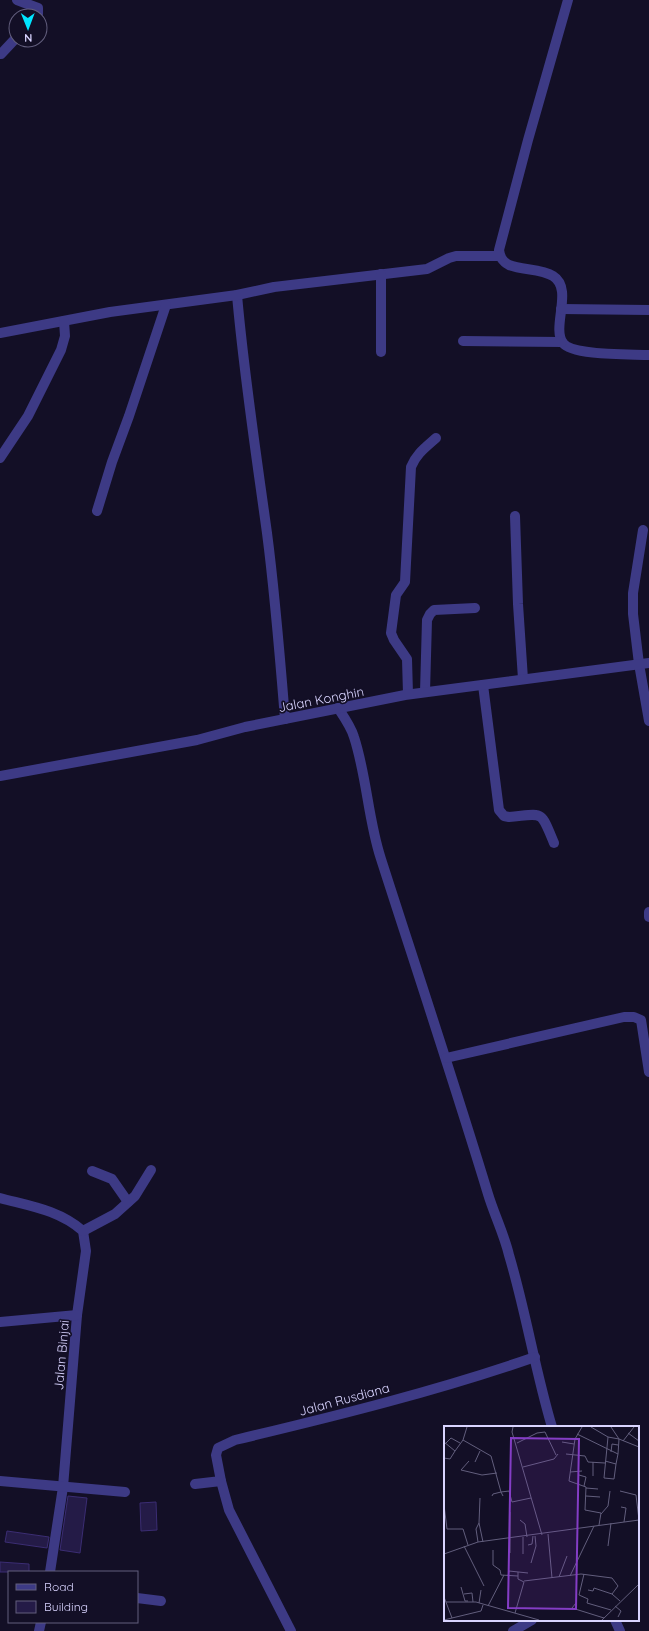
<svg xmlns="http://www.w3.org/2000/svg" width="649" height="1631" viewBox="0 0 649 1631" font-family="Quicksand,sans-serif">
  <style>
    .building { fill: #241b47; stroke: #3b2d73 }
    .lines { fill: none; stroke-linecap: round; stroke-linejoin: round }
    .minor { stroke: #3d3a85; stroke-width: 10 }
    .labels { text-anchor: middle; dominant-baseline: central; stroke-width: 3.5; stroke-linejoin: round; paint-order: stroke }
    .street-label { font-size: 13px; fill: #d9d4ff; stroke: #130f26 }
    .inset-road { fill: none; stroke: #625e7d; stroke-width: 1 }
    .view { fill: #843dc5; fill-opacity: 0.15; stroke: #843dc5; stroke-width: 2 }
    .inset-edge { fill: none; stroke: #d9d4ff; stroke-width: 2 }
  </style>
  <rect width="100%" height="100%" fill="#130f26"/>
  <!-- building -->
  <g class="building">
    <path d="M 68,1496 L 87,1498 L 80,1553 L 60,1550 Z"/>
    <path d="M 156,1502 L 157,1530 L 141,1531 L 140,1503 Z"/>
    <path d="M 7,1531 L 49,1537 L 47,1548 L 5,1542 Z"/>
    <path d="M 0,1562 L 29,1564 L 29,1572 L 0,1572 Z"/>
  </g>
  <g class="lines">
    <!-- minor -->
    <g class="minor">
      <path d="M 17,0 L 38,8 L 38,14 L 36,16"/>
      <path d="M 568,0 L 528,140 L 499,250 C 500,257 502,261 509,265 C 522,270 542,269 553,276 C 574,289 551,327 563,343 C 572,356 632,354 649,355"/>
      <path d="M 1,54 L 16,38"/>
      <path d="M 237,295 C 244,375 256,453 267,533 C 275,594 280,657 285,719"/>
      <path d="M 561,309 L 649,310"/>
      <path d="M 0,333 L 110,312 L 237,295 L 274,287 L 427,269 L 449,258 L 456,256 L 500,256"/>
      <path d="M 463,341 L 562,342"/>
      <path d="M 381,352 L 381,274"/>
      <path d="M 0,458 L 28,416 L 61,350 L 65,336 L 64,321"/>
      <path d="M 97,511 L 112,462 L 129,416 L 166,305"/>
      <path d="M 515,516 L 518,604 L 523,679"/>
      <path d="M 643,530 L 633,593 L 633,614 L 639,664 L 649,721"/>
      <path d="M 483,685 L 499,810 L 504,816 L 509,817 C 544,814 540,809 554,843"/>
      <path d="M 425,692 L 427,620 L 430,614 L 434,610 L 475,608"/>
      <path d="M 408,694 L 407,659 L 394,640 L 391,633 L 396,595 L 405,582 L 411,467 C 416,454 426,447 436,438"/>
      <path d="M 338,708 C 344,717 351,727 354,737 C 367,777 368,820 381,859 C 417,971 454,1082 488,1194 C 494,1214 504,1234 509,1255 C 526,1312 535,1370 552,1427"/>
      <path d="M 0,776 L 197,740 L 245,727 L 405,695 L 649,663"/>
      <path d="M 649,917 L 649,912"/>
      <path d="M 446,1058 L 624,1017 L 634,1017 L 641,1020 L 649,1072"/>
      <path d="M 92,1171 L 112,1179 L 128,1202"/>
      <path d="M 0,1198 C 30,1206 59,1210 83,1231 L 86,1251 L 77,1315 L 63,1487 L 50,1572"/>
      <path d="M 83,1231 L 115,1214 L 135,1196 L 151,1170"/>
      <path d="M 0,1322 L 77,1315"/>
      <path d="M 0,1481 L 125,1492"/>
      <path d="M 221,1481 L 229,1510 L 291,1631"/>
      <path d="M 195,1484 L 221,1481 L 216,1455 L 218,1448 L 235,1440 C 336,1416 437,1391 535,1357"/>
      <path d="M 137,1598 L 161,1601"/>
      <path d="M 615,1620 L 620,1631"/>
      <path d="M 39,1631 L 41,1622"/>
      <path d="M 513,1631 L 532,1620"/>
    </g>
  </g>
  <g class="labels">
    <!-- street labels -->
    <g class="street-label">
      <text transform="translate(321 699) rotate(-11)">Jalan Konghin</text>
      <text transform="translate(61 1355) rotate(-85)">Jalan Binjai</text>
      <text transform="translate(344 1399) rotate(-15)">Jalan Rusdiana</text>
    </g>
  </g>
  <!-- overview -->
  <g transform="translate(444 1426)">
    <rect width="195" height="195" fill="#130f26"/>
    <path class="inset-road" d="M 23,1 L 19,14 L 47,30 L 57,66 L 65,65 L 68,76 L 87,72M 69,1 L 68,6 L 98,109M 138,1 L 131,13 L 125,55 L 142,61 L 141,84 L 157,87 L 155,99M 147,1 L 164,11 L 160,52 L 170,53 L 172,38M 167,1 L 175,13 L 195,21M 184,7 L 195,15M 133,8 L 174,28M 179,15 L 190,1M 0,16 L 11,25 L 19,14M 118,16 L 130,18M 73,17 L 93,7 L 101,6 L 112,29M 0,19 L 7,12 L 16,17M 167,26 L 168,18 L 174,19M 122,28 L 141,30 L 144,36 L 161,37M 0,32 L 6,33 L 11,25M 25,35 L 17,44 L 38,49 L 53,47M 161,35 L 172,38 L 174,28 L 175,13 L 164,11M 31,36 L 36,25M 79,41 L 110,33 L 114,28M 126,46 L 138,45M 135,49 L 142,51 L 140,60M 149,50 L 149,36M 142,62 L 154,63M 176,65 L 192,69 L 195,94M 48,70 L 49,68 L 57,66 L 59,70M 142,70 L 156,71M 36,72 L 35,97 L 39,116M 0,79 L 3,103 L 19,103 L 24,119M 177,81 L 182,82 L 180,96M 157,88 L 164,80 L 166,65M 76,94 L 81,98 L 83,111M 104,108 L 108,152M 79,111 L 79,128M 34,116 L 32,103 L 35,97M 84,119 L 88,118 L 89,110M 20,120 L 40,160M 164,120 L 167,97M 49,124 L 49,139 L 56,144 L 57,149 L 74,150M 66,127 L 66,86M 0,128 L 34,116 L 195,94M 87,137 L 92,120 L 91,110M 140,148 L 135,169 L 144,173 L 143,177 L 167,184M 64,150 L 65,145 L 84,147M 126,150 L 150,100M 115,151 L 123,130M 80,155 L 137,148 L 168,152 L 174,160 L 168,168 L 176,175M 17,161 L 21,175 L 24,175M 144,164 L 149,165 L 150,162 L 168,168M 20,168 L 28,167 L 29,176M 0,171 L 8,192 L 0,194M 2,176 L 32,176 L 95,194M 35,177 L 37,164M 132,177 L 128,182 L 160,192M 44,180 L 60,149M 171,180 L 177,185 L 174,191M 71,187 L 80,156 L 74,153 L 74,146M 8,192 L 37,185 L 39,179M 158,194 L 195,158"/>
    <path class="view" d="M 67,12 L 135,13 L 132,183 L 64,182 Z"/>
    <rect width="195" height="195" class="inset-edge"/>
  </g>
  <!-- legend -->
  <rect x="8" y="1571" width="130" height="52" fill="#130f26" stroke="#625e7d"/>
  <rect x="16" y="1584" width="20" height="6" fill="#3d3a85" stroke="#625e7d"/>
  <text x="44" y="1591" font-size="12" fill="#d9d4ff">Road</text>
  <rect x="16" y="1601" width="20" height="12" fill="#241b47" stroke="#625e7d"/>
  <text x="44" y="1611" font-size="12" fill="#d9d4ff">Building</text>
  <!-- north arrow -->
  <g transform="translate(28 28) rotate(179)"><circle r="19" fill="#130f26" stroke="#625e7d"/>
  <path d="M0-3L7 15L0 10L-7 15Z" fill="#00e5ff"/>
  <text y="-6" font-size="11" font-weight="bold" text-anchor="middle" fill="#d9d4ff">N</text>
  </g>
</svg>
